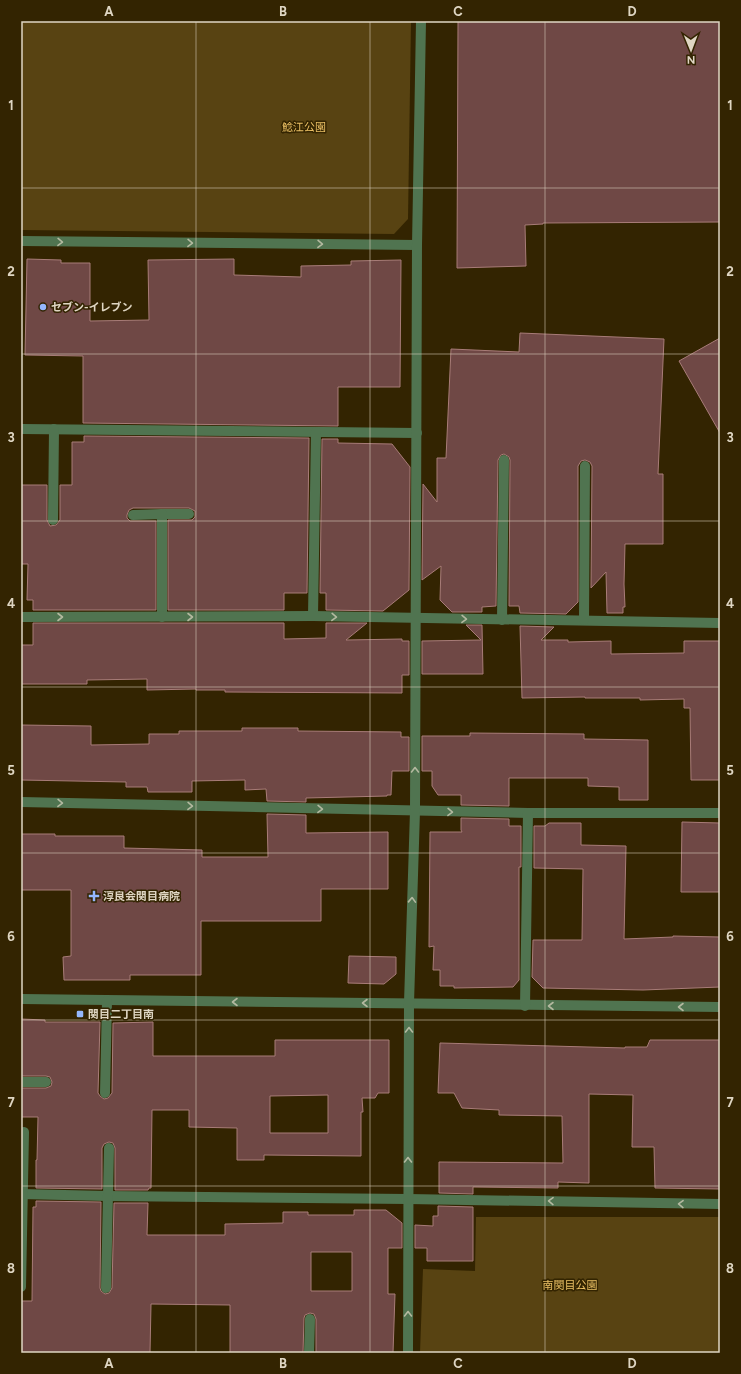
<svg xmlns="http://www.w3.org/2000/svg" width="741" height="1374" viewBox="0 0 741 1374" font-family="Figtree,'Noto Sans JP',sans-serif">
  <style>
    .green { fill: #584312 }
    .building { fill: #6f4845; stroke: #a87c78; fill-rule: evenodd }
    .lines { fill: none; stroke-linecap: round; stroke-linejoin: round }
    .minor { stroke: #507450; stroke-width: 10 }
    .oneway { stroke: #b4b9a0 }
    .grid { fill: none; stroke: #dfd6c3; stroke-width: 1; stroke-opacity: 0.55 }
    .poi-dot { fill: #95b7fd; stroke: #332401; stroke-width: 1.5 }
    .labels { text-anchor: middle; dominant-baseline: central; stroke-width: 3; stroke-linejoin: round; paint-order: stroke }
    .park-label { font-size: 11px; fill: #ebc064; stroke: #332401 }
    .poi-label { font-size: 11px; font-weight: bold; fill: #dfd6c3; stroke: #332401; text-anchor: start }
    .neatline { fill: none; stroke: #dfd6c3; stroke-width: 1.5 }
    .grid-label { font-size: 13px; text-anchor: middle; font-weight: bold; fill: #dfd6c3 }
  </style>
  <rect width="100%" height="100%" fill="#332401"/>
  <!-- green -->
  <g class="green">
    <path d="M 21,21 L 411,21 L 408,219 L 394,234 L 21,230 Z"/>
    <path d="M 476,1217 L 720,1217 L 720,1353 L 420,1353 L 423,1269 L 475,1271 Z"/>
  </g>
  <!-- building -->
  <g class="building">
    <path d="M 458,21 L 720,21 L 720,222 L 543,223 L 543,224 L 525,225 L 526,266 L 457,268 Z"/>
    <path d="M 27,259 L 61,260 L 61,263 L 90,263 L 90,321 L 149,320 L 148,260 L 234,259 L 234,275 L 301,277 L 301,266 L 351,265 L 351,261 L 401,260 L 400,387 L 338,387 L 338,426 L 83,423 L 83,356 L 25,355 Z"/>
    <path d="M 520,333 L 664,339 L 658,474 L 663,474 L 663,544 L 625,544 L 624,584 L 625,607 L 623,607 L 623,613 L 607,613 L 606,572 L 591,588 L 592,466 L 590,462 L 585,460 L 581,461 L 578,466 L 578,602 L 566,614 L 520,613 L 519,606 L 509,606 L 510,460 L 509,457 L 504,454 L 501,455 L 498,460 L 496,606 L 482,607 L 482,612 L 452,612 L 440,600 L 441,566 L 422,580 L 423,484 L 437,502 L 437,458 L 446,458 L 451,349 L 519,352 Z"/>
    <path d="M 720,338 L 720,433 L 679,361 Z"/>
    <path d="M 84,436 L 309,438 L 307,593 L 284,593 L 284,610 L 168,610 L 168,520 L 192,520 L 195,517 L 195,511 L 189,508 L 133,508 L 129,510 L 127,515 L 127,518 L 130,521 L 156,521 L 156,610 L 33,610 L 33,600 L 27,600 L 28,564 L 21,564 L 21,485 L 47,485 L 47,520 L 50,526 L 56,525 L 60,520 L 60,485 L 72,485 L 72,442 L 84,442 Z"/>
    <path d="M 322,439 L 338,439 L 338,443 L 392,444 L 410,467 L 409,590 L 383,611 L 326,610 L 326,593 L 320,593 Z"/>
    <path d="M 33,623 L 284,623 L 284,639 L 326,638 L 326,623 L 367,623 L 346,640 L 402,639 L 402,641 L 409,641 L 409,675 L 402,675 L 402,693 L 225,692 L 225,690 L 196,690 L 196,689 L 147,690 L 147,679 L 87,680 L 87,684 L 21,684 L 21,645 L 33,645 Z"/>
    <path d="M 466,625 L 482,625 L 483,674 L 422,674 L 422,641 L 481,640 Z"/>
    <path d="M 520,626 L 554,627 L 541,640 L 568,640 L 568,642 L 611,641 L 611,654 L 684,653 L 684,641 L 720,641 L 720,780 L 691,780 L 690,708 L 684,708 L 684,699 L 640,700 L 640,698 L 585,698 L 585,697 L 522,698 Z"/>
    <path d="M 21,725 L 91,726 L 91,745 L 149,744 L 149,734 L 179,734 L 179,731 L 242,731 L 242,728 L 298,728 L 298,731 L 401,732 L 401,737 L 409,737 L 409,771 L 392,771 L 391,795 L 387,795 L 387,796 L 306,798 L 306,802 L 267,801 L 266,789 L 245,790 L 245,780 L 192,781 L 192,792 L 148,792 L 147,787 L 126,787 L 126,782 L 21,780 Z"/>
    <path d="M 470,733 L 584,734 L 584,739 L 648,740 L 648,800 L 619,800 L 619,787 L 588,786 L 588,778 L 509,778 L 509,806 L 461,805 L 461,795 L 438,795 L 432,786 L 432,771 L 422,771 L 422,736 L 470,736 Z"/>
    <path d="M 267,814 L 306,815 L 306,833 L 388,832 L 388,889 L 321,889 L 321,921 L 201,921 L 201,975 L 130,975 L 130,980 L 64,980 L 63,957 L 71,956 L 71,890 L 21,890 L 21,834 L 55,834 L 55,836 L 124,836 L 124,848 L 202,850 L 202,857 L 268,857 Z"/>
    <path d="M 461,818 L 509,819 L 509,826 L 521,826 L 521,867 L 519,867 L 519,980 L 513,987 L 454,988 L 454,986 L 440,986 L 440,970 L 433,970 L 434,946 L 429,947 L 430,832 L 462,832 L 461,830 Z"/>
    <path d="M 682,822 L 720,823 L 720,892 L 681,892 Z"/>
    <path d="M 549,823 L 581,823 L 581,845 L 626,846 L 624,939 L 673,937 L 673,936 L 720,937 L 720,987 L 643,990 L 543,988 L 532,977 L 533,940 L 582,940 L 583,869 L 534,868 L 534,826 L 545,826 Z"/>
    <path d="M 349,956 L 396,957 L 396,974 L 384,984 L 348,983 Z"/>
    <path d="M 21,1019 L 45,1020 L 45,1022 L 100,1022 L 98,1093 L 100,1096 L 104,1099 L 108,1098 L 112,1093 L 113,1023 L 153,1022 L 153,1056 L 275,1056 L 275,1040 L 389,1040 L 389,1093 L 378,1093 L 375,1098 L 362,1098 L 363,1112 L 361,1112 L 361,1156 L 264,1155 L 264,1160 L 237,1160 L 237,1128 L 189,1127 L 189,1110 L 152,1110 L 151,1188 L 149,1188 L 148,1190 L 115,1190 L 115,1148 L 113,1143 L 109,1142 L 104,1144 L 102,1148 L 102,1189 L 36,1188 L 36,1160 L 37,1160 L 38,1117 L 21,1117 L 21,1088 L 46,1088 L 51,1086 L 52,1082 L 50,1077 L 46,1076 L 21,1076 ZM 328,1095 L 328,1133 L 270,1133 L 270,1096 Z"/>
    <path d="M 650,1040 L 720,1040 L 720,1189 L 655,1188 L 654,1147 L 632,1147 L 633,1095 L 589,1094 L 589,1183 L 558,1182 L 558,1188 L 473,1187 L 473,1194 L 439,1193 L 439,1162 L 563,1163 L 562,1116 L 499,1115 L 499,1110 L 462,1108 L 454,1093 L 438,1093 L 440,1043 L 625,1048 L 625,1047 L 647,1047 Z"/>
    <path d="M 36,1201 L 101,1202 L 100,1288 L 101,1291 L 105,1294 L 109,1293 L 112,1288 L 114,1203 L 148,1203 L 147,1235 L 225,1235 L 225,1224 L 283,1223 L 283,1212 L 308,1212 L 308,1215 L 354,1215 L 354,1210 L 386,1210 L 402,1223 L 402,1248 L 388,1248 L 388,1294 L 395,1294 L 393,1353 L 316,1353 L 316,1319 L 314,1314 L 310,1313 L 305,1315 L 304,1318 L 303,1353 L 230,1353 L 230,1305 L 151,1304 L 150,1353 L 21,1353 L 21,1301 L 32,1301 L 33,1207 L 36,1207 ZM 311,1252 L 352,1252 L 352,1291 L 311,1291 Z"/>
    <path d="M 438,1206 L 473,1207 L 473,1261 L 427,1261 L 427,1248 L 415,1248 L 415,1225 L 433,1226 L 433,1216 L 438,1216 Z"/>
  </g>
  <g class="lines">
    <!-- minor -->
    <g class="minor">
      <path d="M 21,241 L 417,245"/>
      <path d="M 21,429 L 417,433"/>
      <path d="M 162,514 L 189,514"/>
      <path d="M 133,515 L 162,514 L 162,617"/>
      <path d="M 53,520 L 54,429"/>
      <path d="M 313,616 L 316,432"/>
      <path d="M 21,617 L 313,616 L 720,623"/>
      <path d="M 502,620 L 504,460"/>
      <path d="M 584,620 L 585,466"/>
      <path d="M 21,802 L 528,813 L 720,813"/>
      <path d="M 21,999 L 720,1007"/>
      <path d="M 525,1006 L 528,813"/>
      <path d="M 21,1082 L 46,1082"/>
      <path d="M 105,1093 L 107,1001"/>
      <path d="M 21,1194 L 107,1196 L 408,1199 L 720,1204"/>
      <path d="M 21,1287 L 24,1132"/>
      <path d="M 106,1288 L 109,1148"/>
      <path d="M 309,1353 L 310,1319"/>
      <path d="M 408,1353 L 409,1003 L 415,811 L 417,245 L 421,21"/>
    </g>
  </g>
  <!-- one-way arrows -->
  <defs><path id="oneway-chevron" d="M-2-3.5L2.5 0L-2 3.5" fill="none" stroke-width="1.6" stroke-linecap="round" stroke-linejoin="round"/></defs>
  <g class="oneway">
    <use href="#oneway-chevron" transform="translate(60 242) rotate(1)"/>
    <use href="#oneway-chevron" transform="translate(190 243) rotate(1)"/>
    <use href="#oneway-chevron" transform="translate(320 244) rotate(1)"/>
    <use href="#oneway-chevron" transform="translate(60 617)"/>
    <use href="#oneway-chevron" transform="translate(190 617)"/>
    <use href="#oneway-chevron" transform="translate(334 617) rotate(2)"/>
    <use href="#oneway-chevron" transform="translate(464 619) rotate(1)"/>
    <use href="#oneway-chevron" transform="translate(415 770) rotate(-90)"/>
    <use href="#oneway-chevron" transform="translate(60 803) rotate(1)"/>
    <use href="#oneway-chevron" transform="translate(190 806) rotate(1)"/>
    <use href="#oneway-chevron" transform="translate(320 809) rotate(1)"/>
    <use href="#oneway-chevron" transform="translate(450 812) rotate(1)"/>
    <use href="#oneway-chevron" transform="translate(412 900) rotate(-88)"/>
    <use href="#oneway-chevron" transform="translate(235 1002) rotate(-180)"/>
    <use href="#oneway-chevron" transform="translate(365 1003) rotate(-180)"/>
    <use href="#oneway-chevron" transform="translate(551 1006) rotate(-180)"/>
    <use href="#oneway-chevron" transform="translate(681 1007) rotate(-180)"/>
    <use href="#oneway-chevron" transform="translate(409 1030) rotate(-90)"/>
    <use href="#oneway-chevron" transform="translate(408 1160) rotate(-90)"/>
    <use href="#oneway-chevron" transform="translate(551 1201) rotate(-179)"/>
    <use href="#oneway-chevron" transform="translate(681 1204) rotate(-179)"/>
    <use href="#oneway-chevron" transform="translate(408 1314) rotate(-90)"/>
  </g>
  <!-- grid -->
  <path class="grid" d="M 196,21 L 196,1353M 370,21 L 370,1353M 545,21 L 545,1353M 21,188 L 720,188M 21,354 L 720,354M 21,521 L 720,521M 21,687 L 720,687M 21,853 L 720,853M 21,1020 L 720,1020M 21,1186 L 720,1186"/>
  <!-- markers -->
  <g class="poi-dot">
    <circle cx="43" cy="307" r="4"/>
    <path d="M92 890h4v4h4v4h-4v4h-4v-4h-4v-4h4z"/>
    <rect x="76" y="1010" width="8" height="8" rx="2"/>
  </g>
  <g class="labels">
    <!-- park labels -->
    <g class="park-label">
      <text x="304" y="127">鯰江公園</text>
      <text x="570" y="1285">南関目公園</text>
    </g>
    <!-- poi labels -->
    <g class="poi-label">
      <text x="51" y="307">セブン-イレブン</text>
      <text x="103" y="896">淳良会関目病院</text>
      <text x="88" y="1014">関目二丁目南</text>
    </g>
  </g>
  <!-- border -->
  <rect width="741" height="1374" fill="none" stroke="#332401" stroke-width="44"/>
  <!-- north arrow -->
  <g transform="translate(691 50) rotate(179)" stroke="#332401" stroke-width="3" paint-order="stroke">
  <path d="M0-3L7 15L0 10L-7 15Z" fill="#dfd6c3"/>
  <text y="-6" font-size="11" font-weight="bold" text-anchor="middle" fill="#dfd6c3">N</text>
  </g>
  <rect x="22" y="22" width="697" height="1330" class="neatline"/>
  <g class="grid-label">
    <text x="109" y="16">A</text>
    <text x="283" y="16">B</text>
    <text x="458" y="16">C</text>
    <text x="632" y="16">D</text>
    <text x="11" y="110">1</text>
    <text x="730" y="110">1</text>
    <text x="11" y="276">2</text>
    <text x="730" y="276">2</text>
    <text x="11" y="442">3</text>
    <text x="730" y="442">3</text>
    <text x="11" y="608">4</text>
    <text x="730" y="608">4</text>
    <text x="11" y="775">5</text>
    <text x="730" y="775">5</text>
    <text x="11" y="941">6</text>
    <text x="730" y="941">6</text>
    <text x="11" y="1107">7</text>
    <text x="730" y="1107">7</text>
    <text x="11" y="1273">8</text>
    <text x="730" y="1273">8</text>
    <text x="109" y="1368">A</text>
    <text x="283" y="1368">B</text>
    <text x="458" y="1368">C</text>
    <text x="632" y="1368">D</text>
  </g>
</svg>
